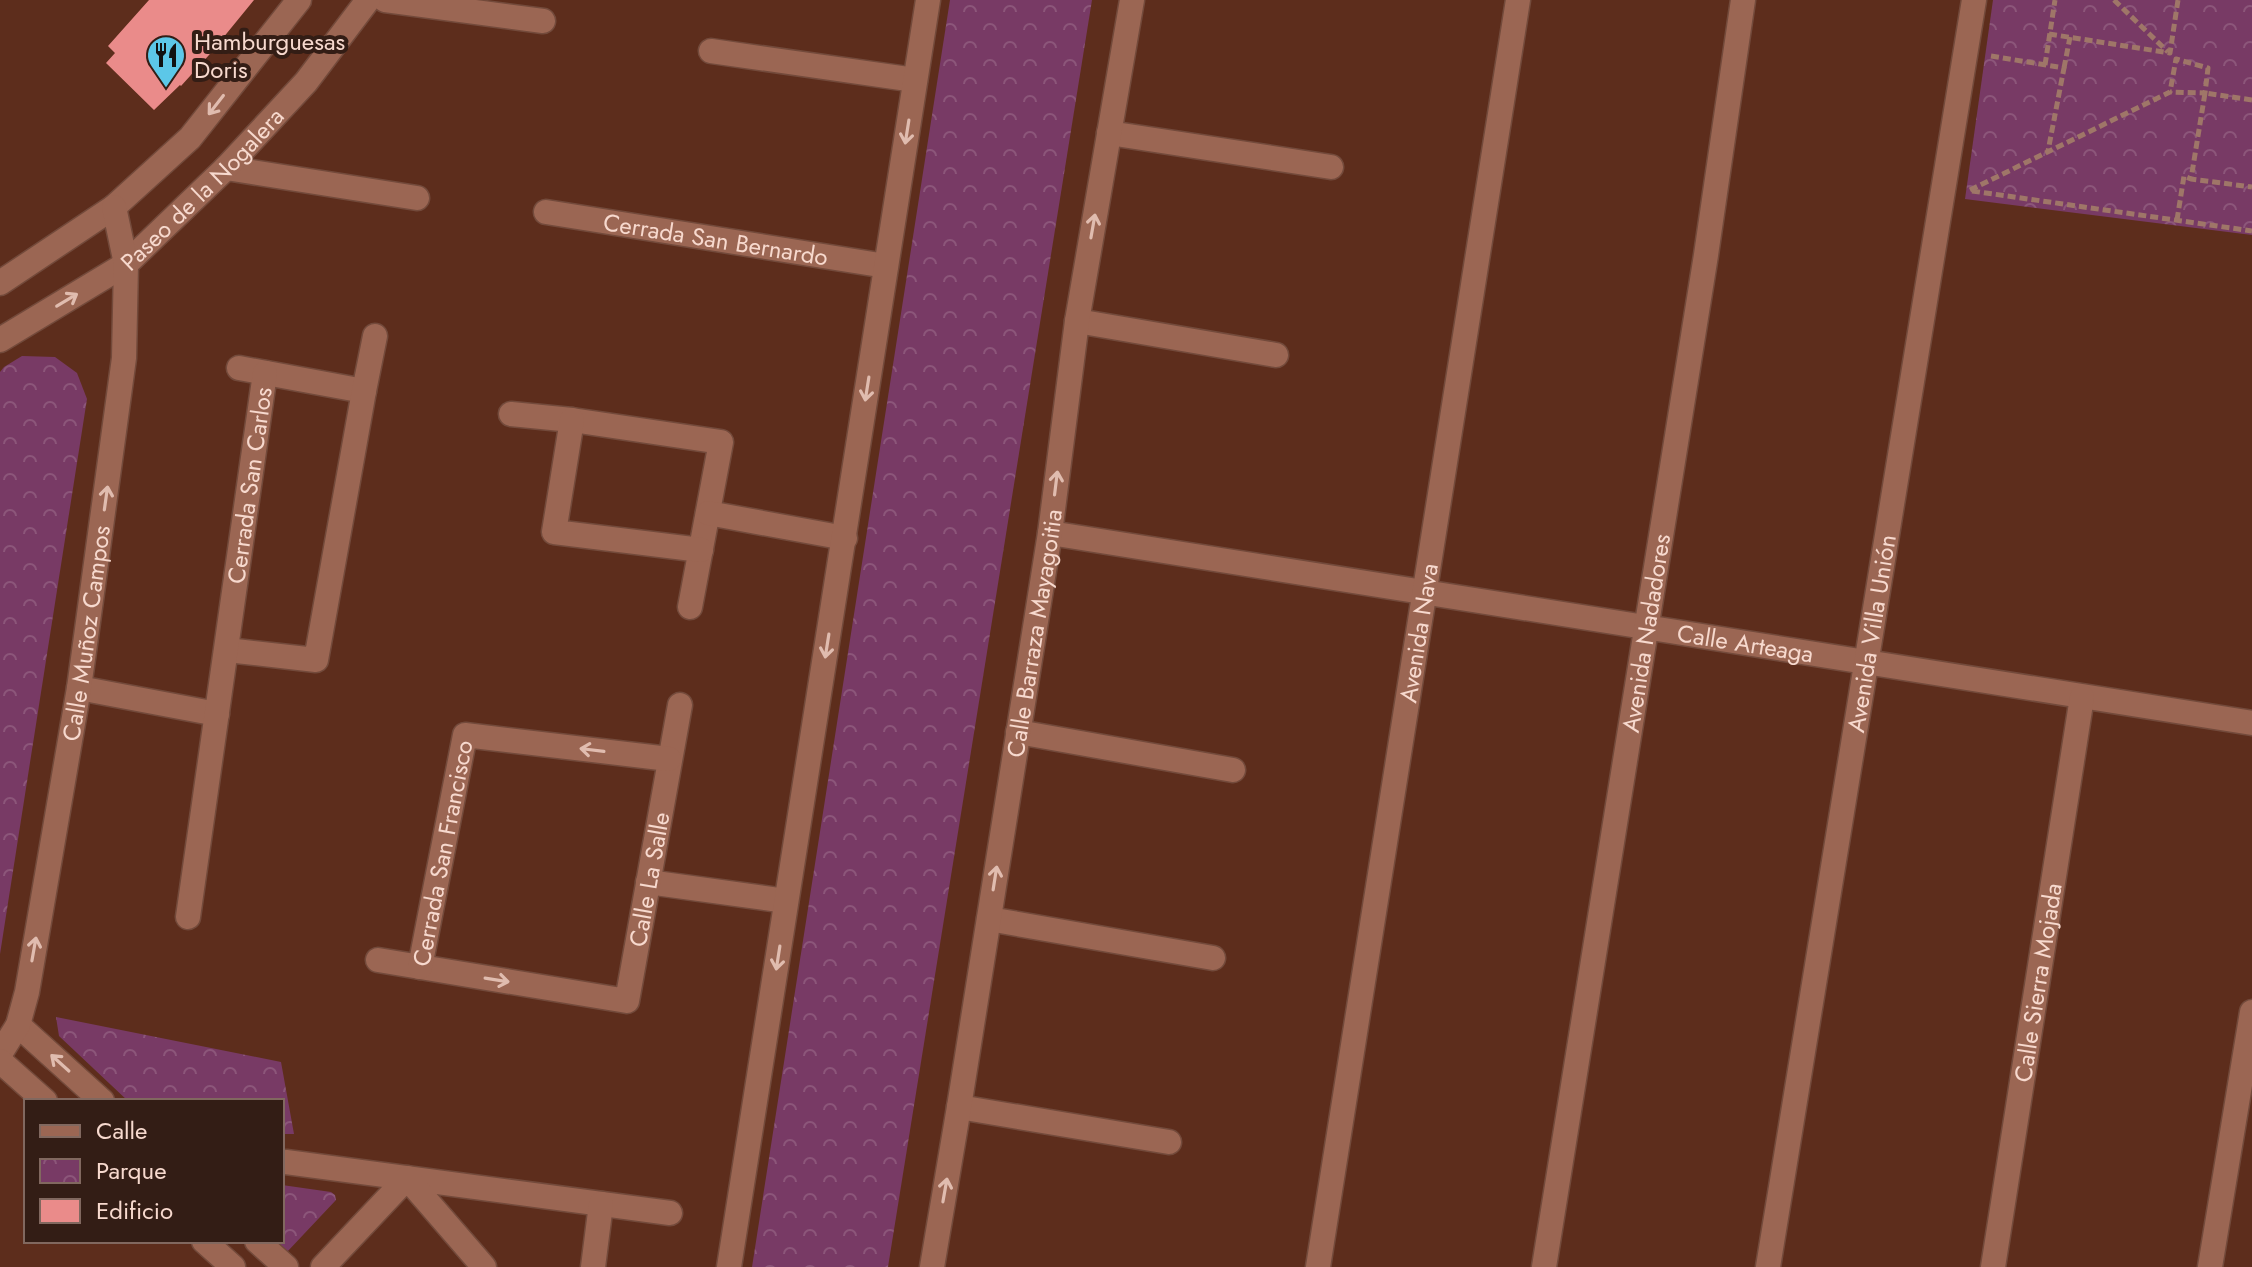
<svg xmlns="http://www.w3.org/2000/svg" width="2252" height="1267" viewBox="0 0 2252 1267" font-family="Jost,sans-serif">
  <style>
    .park { fill: url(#park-crowns) }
    .building { fill: #ea8b8a }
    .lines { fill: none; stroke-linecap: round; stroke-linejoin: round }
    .minor-casing { stroke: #734a3b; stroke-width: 27 }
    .path { stroke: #9f7668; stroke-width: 5; stroke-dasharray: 8 4; stroke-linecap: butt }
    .minor { stroke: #9b6653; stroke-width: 24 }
    .oneway { stroke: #e0bcaf }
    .labels { text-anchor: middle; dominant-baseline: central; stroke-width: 8; stroke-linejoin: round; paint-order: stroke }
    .poi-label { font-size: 24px; fill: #f7d9ce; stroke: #331d15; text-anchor: start }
    .street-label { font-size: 24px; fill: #f7d9ce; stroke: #331d15 }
  </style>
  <defs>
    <pattern id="park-crowns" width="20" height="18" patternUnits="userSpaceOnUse" patternTransform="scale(2)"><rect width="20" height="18" fill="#783a65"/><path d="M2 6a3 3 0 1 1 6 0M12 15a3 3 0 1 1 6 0" fill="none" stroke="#8c567a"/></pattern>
  </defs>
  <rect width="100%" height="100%" fill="#5d2d1c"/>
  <!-- park -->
  <g class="park">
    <path d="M 950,0 L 1092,0 L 888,1267 L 752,1267 Z"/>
    <path d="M 1993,0 L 2252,0 L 2252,235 L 1965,199 Z"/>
    <path d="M 22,356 L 55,357 L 77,373 L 87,399 L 0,954 L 0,372 L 4,367 Z"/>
    <path d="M 56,1017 L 281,1062 L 294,1134 L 282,1134 L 282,1101 L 128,1101 L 59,1036 Z"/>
    <path d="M 282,1185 L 331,1192 L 335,1195 L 336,1200 L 287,1252 L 276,1241 L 282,1241 Z"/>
  </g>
  <!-- building -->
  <path class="building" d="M 149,0 L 254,0 L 209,55 L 181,86 L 180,85 L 154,110 L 106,63 L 115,53 L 108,46 Z"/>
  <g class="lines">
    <!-- minor casing -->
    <g class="minor-casing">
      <g id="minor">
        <path d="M 385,0 L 543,21"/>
        <path d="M 711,51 L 915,80"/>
        <path d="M 1109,133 L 1331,167"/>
        <path d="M 226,168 L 417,198"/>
        <path id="s1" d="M 546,212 L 886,266"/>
        <path d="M 0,283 L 114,207 L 190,138 L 299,0"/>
        <path d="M 1077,321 L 1276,355"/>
        <path id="s2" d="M 0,340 L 126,264 L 226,168 L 306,82 L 368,0"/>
        <path d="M 239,368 L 364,391"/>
        <path d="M 511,414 L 572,420 L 721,442 L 690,607"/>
        <path d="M 572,420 L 554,532 L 701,550"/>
        <path d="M 708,513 L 845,538"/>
        <path id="s3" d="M 1050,533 L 2252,723"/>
        <path d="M 227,650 L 316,660 L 364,391 L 375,336"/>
        <path d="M 79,688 L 217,714"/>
        <path d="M 1018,732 L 1233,770"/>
        <path d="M 648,882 L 786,901"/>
        <path id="s4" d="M 188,917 L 265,373"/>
        <path d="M 989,919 L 1213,958"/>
        <path id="s5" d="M 378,960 L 627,1001 L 680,705"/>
        <path id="s6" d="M 420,967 L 465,735 L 669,759"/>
        <path d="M 18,1025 L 102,1101"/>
        <path id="s7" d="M 0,1054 L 18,1025 L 27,992 L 79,688 L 124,358 L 126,264 L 114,207"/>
        <path d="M 0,1061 L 45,1101"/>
        <path d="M 959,1107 L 1169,1142"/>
        <path d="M 286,1162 L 670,1213"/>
        <path d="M 204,1241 L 233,1267"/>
        <path d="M 257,1241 L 286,1267"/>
        <path d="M 323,1267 L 407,1178 L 484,1267"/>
        <path d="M 593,1267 L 601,1204"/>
        <path d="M 729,1267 L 928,0"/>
        <path id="s8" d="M 932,1267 L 959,1107 L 1050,533 L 1077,321 L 1132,0"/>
        <path id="s9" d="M 1318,1267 L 1518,0"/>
        <path id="s10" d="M 1544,1267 L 1706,255 L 1743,0"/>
        <path id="s11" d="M 1768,1267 L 1974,0"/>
        <path id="s12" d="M 1993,1267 L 2082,697"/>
        <path d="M 2210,1267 L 2252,1012"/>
      </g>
    </g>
    <!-- path -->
    <g class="path">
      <path d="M 2114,0 L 2168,52"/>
      <path d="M 2049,34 L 2170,53 L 2178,0"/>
      <path d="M 1991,56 L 2064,68 L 2048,151"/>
      <path d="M 2045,65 L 2055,0"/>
      <path d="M 2064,68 L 2070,37"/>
      <path d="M 2252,100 L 2205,93 L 2191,179 L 2252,187"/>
      <path d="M 1970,190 L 2170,92 L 2176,59 L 2208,68 L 2205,93 L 2170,92"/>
      <path d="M 1972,191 L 2252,231"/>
      <path d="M 2177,220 L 2184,176 L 2191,179"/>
    </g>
    <!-- minor -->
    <use href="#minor" class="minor"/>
  </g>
  <!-- one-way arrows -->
  <defs><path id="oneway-shaft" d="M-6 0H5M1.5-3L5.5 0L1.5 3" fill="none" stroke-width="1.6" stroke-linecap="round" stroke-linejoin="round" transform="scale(2)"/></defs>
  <g class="oneway">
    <use href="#oneway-shaft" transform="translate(216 105) rotate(128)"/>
    <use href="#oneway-shaft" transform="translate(907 132) rotate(99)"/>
    <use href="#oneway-shaft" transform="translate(1093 226) rotate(-80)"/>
    <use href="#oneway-shaft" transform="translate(67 300) rotate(-31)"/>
    <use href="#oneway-shaft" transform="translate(867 389) rotate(99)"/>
    <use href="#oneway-shaft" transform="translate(1056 483) rotate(-83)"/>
    <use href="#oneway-shaft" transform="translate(106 498) rotate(-82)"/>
    <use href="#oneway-shaft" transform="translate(827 646) rotate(99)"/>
    <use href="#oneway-shaft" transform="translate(592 750) rotate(-173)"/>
    <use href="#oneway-shaft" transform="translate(995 878) rotate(-81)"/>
    <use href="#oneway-shaft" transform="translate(34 949) rotate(-80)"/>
    <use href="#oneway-shaft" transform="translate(778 958) rotate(99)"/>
    <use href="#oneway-shaft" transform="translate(497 980) rotate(9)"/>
    <use href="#oneway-shaft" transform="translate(60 1063) rotate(-138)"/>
    <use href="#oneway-shaft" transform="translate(945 1190) rotate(-80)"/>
  </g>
  <!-- icons -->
  <defs>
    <g id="restaurant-pin" transform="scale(2)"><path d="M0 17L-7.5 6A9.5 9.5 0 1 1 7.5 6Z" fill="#5cc7e8" stroke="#331d15"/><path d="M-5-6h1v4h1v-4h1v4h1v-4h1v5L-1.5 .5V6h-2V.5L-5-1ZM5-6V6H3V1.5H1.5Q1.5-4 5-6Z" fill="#111"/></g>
  </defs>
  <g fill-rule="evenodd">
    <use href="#restaurant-pin" x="166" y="55"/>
  </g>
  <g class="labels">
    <!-- poi labels -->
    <g class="poi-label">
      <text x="194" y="41">Hamburguesas<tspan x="194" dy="28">Doris</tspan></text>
    </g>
    <!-- street labels -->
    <g class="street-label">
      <text stroke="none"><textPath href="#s2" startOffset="254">Paseo de la Nogalera</textPath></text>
      <text stroke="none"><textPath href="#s1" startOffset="172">Cerrada San Bernardo</textPath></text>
      <text stroke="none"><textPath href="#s4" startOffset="436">Cerrada San Carlos</textPath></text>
      <text stroke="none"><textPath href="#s11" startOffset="642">Avenida Villa Unión</textPath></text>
      <text stroke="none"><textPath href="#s7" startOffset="432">Calle Muñoz Campos</textPath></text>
      <text stroke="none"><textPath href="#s8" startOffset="642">Calle Barraza Mayagoitia</textPath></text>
      <text stroke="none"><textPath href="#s9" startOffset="642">Avenida Nava</textPath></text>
      <text stroke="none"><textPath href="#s10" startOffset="642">Avenida Nadadores</textPath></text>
      <text stroke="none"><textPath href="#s3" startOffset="704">Calle Arteaga</textPath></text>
      <text stroke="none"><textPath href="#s6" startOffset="116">Cerrada San Francisco</textPath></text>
      <text stroke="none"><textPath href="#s5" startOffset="376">Calle La Salle</textPath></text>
      <text stroke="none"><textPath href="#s12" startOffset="288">Calle Sierra Mojada</textPath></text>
    </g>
  </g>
  <!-- legend -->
  <rect x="24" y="1099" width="260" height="144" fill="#331d15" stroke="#81685f" stroke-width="2"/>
  <rect x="40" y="1125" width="40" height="12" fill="#9b6653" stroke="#81685f" stroke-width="2"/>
  <text x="96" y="1139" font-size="24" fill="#f7d9ce">Calle</text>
  <rect x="40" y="1159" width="40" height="24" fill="url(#park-crowns)" stroke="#81685f" stroke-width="2"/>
  <text x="96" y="1179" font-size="24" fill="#f7d9ce">Parque</text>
  <rect x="40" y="1199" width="40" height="24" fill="#ea8b8a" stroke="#81685f" stroke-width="2"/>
  <text x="96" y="1219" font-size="24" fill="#f7d9ce">Edificio</text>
</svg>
